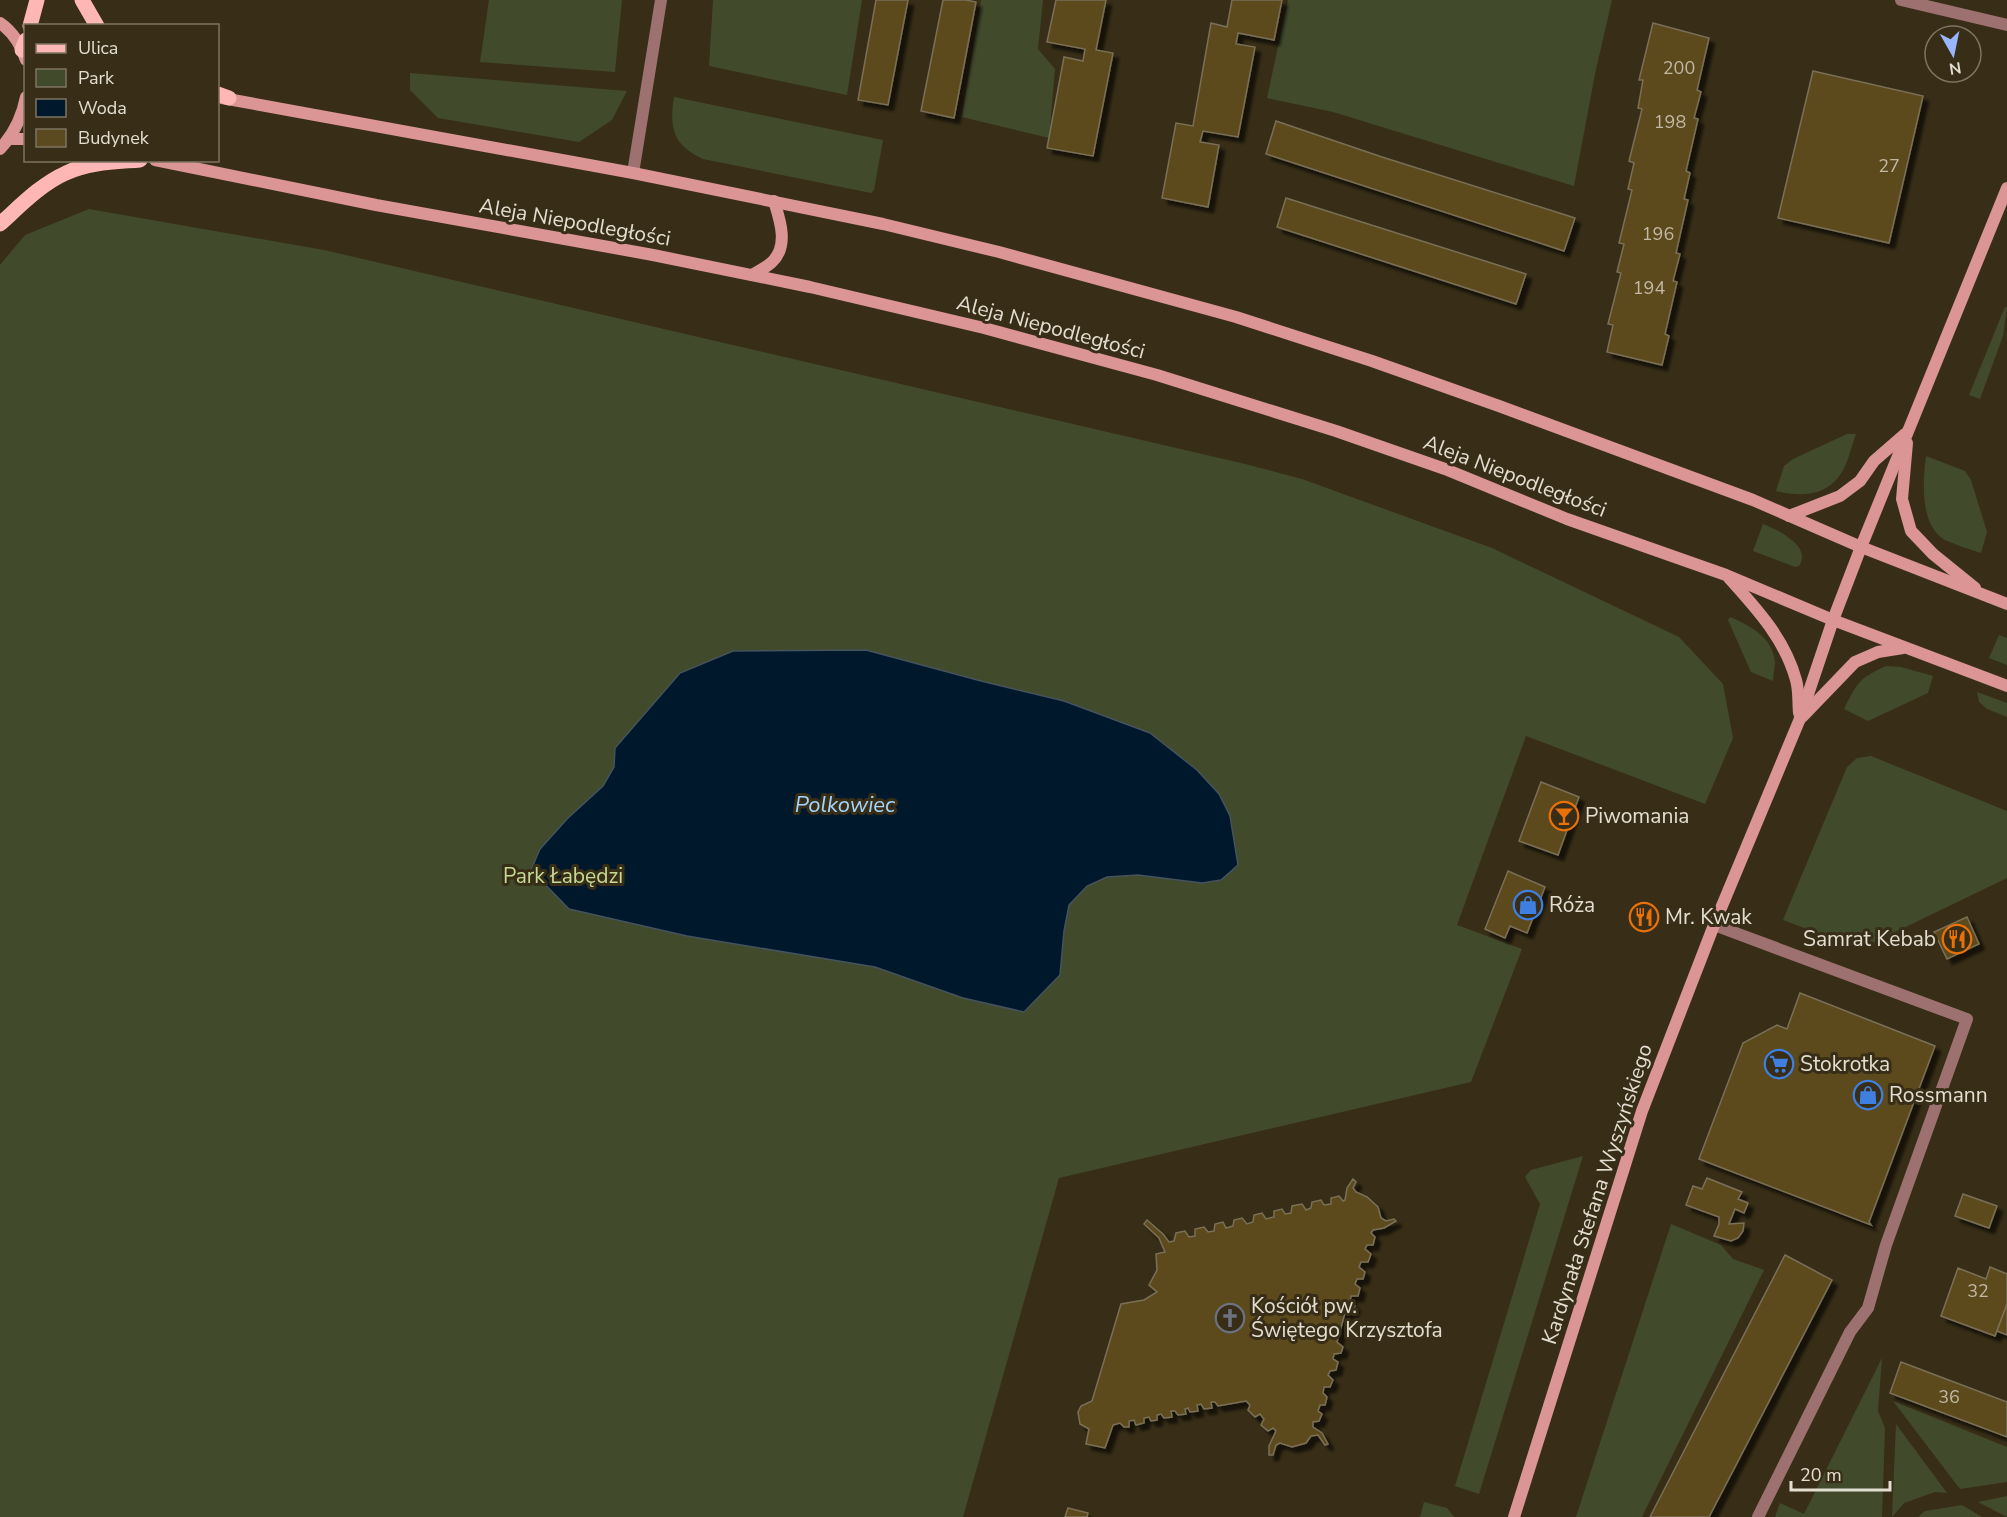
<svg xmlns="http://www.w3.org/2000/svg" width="2007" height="1517" viewBox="0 0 2007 1517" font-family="'Nunito Sans',sans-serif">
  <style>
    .green { fill: #424a2c }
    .water { fill: #00182b; stroke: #44535d; stroke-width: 1.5 }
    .building { fill: #5b4a1f; stroke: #7a6f56; stroke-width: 1.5; filter: url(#shadow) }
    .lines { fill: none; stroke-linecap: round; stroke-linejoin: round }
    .street { stroke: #9d7170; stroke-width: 12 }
    .secondary { stroke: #da9594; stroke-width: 12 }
    .primary { stroke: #ffb7b6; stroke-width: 15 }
    .labels { text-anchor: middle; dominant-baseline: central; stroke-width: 6; stroke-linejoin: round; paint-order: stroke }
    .number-label { font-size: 18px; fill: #c2b9a4 }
    .street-label { font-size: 21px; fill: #e4ded1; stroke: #382e17 }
    .poi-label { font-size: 21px; fill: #e4ded1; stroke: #382e17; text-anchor: start }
    .park-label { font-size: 21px; fill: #c5da94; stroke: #382e17 }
    .water-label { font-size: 22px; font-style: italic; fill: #a2d5fc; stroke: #382e17 }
  </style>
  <defs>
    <filter id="shadow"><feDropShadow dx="5.5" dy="5.5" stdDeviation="1.5" flood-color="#0009"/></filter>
  </defs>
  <rect width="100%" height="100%" fill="#382e17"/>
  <!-- green -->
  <g class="green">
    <path d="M 489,0 L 622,0 L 615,72 L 480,62 Z"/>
    <path d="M 713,0 L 862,0 L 847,95 L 709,66 Z"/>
    <path d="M 981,0 L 1043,0 L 1038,49 L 1055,69 L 1049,138 L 962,117 Z"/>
    <path d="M 1288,0 L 1612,0 L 1595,74 L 1574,186 L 1333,112 L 1267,98 Z"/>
    <path d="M 410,73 L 627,91 L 612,120 L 579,142 L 438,118 L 410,90 Z"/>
    <path d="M 674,97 L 883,140 L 874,190 L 871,193 L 703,159 C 673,145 669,128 674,97 Z"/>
    <path d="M 89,209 L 324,250 L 1245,464 L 1302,479 L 1492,548 L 1679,637 L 1723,684 L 1733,738 L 1705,804 L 1526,736 L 1457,925 L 1522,949 L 1471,1082 L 1059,1178 L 963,1517 L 0,1517 L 0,265 L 25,235 Z"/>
    <path d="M 2005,307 L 2007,307 L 2003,336 L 1980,399 L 1969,395 Z"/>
    <path d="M 1847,434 L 1856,434 C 1852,445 1849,459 1843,470 C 1828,497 1802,497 1776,491 L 1784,466 L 1793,459 Z"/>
    <path d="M 1926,456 L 1965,471 L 1971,480 L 1987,532 L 1981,553 C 1969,549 1956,545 1945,540 C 1919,525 1923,480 1926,456 Z"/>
    <path d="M 1763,524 C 1778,530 1812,546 1799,566 L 1795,567 L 1753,551 Z"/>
    <path d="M 1730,617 C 1749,625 1773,637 1775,662 C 1775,668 1773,675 1773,681 L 1751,672 L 1728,620 Z"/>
    <path d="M 1999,635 L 2007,638 L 2007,665 L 1989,658 Z"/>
    <path d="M 1886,666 L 1901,667 L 1933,676 L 1928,693 L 1868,721 L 1844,709 C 1857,683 1859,678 1886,666 Z"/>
    <path d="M 1977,692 L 2007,703 L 2007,717 L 1987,709 L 1979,702 Z"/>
    <path d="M 1871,756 L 2007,811 L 2007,878 L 1860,949 L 1783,920 L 1847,767 L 1857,758 Z"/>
    <path d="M 1583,1156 L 1479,1494 L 1455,1486 L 1540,1204 L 1525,1177 L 1531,1170 Z"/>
    <path d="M 1671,1224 L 1721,1245 L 1733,1259 L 1764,1270 L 1642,1517 L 1576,1517 Z"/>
    <path d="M 1882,1358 L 1878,1411 L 1885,1428 L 1882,1517 L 1775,1517 L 1780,1503 L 1804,1514 Z"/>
    <path d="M 1893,1401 L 2007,1447 L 2007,1482 L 1960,1489 Z"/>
    <path d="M 1896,1424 L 1947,1493 L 1935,1492 L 1904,1503 L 1892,1517 Z"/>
    <path d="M 2007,1496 L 2007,1517 L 1978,1502 Z"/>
    <path d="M 1424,1502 L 1447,1508 L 1454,1517 L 1420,1517 Z"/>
    <path d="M 1962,1505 L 1982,1517 L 1918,1517 L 1925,1511 Z"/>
  </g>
  <!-- water -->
  <path class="water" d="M 866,650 L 981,681 L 1064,701 L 1150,733 L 1197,770 L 1219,794 L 1230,816 L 1238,865 L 1221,880 L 1202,883 L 1138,875 L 1107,877 L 1087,886 L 1069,905 L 1064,931 L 1060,975 L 1024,1012 L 963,998 L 875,967 L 687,936 L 569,909 L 531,870 L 540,849 L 568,818 L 603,786 L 614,767 L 615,748 L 680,673 L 733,651 Z"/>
  <!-- building -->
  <g class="building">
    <path d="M 876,0 L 908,0 L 888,105 L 858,100 Z"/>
    <path d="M 943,0 L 966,0 L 976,2 L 954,118 L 921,111 Z"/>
    <path d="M 1056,0 L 1106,0 L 1096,50 L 1113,53 L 1093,156 L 1047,148 L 1064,57 L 1083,61 L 1085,49 L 1047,42 Z"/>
    <path d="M 1232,0 L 1282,0 L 1274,40 L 1238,33 L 1236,44 L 1255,47 L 1238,137 L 1203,131 L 1200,142 L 1219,145 L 1208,207 L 1162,198 L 1176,123 L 1193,126 L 1211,23 L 1227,27 Z"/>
    <path d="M 1653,23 L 1709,38 L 1697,90 L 1701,92 L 1694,118 L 1698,119 L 1686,171 L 1690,173 L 1684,199 L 1688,200 L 1676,253 L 1680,254 L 1673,281 L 1677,282 L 1665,334 L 1669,336 L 1662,365 L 1607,352 L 1613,325 L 1608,324 L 1621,273 L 1617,272 L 1624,244 L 1619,243 L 1632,190 L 1628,189 L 1634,163 L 1629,161 L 1642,109 L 1638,108 L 1643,80 L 1639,80 Z"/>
    <path d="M 1813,71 L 1923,96 L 1889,243 L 1778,218 Z"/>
    <path d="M 1276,121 L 1382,157 L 1575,218 L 1564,251 L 1266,154 Z"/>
    <path d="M 1286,198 L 1526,274 L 1516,304 L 1277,227 Z"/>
    <path d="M 1541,782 L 1579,797 L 1558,855 L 1519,841 Z"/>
    <path d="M 1508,871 L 1545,887 L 1527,933 L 1510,926 L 1505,938 L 1485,929 Z"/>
    <path d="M 1967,917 L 1979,944 L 1947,959 L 1934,932 Z"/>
    <path d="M 1800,993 L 1935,1046 L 1869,1222 L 1871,1225 L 1699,1159 L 1743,1043 L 1777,1025 L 1787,1029 Z"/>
    <path d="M 1707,1178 L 1742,1192 L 1738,1199 L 1748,1203 L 1744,1213 L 1735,1209 L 1729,1224 L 1744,1223 L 1743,1231 L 1738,1238 L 1731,1241 L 1714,1236 L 1719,1224 L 1719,1217 L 1686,1205 L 1693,1186 L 1702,1189 Z"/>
    <path d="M 1353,1179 L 1356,1182 L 1353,1188 L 1356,1192 L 1367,1197 L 1378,1207 L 1381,1218 L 1386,1221 L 1394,1219 L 1396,1221 L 1384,1228 L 1373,1230 L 1371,1233 L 1375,1237 L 1373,1245 L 1367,1245 L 1365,1249 L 1371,1254 L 1368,1262 L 1361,1262 L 1359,1267 L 1365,1272 L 1363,1279 L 1357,1279 L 1355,1284 L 1360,1288 L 1358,1296 L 1351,1296 L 1350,1302 L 1355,1306 L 1352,1312 L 1345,1313 L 1337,1342 L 1343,1347 L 1341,1353 L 1334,1354 L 1333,1359 L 1338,1362 L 1336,1370 L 1330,1371 L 1328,1375 L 1333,1380 L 1330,1387 L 1324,1387 L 1323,1393 L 1327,1397 L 1325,1405 L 1320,1405 L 1318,1411 L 1322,1414 L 1319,1421 L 1313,1422 L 1313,1427 L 1322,1433 L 1328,1444 L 1325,1445 L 1318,1435 L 1311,1436 L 1306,1443 L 1292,1447 L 1280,1443 L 1276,1445 L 1273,1455 L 1269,1455 L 1269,1446 L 1276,1431 L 1273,1428 L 1268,1431 L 1261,1425 L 1264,1419 L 1260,1414 L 1255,1417 L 1248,1410 L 1250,1405 L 1246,1401 L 1218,1406 L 1215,1402 L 1211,1402 L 1212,1408 L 1204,1409 L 1201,1404 L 1197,1405 L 1198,1411 L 1190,1412 L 1188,1408 L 1185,1409 L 1186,1414 L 1178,1415 L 1175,1411 L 1171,1411 L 1172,1417 L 1164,1418 L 1161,1414 L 1157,1415 L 1157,1420 L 1151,1421 L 1149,1417 L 1144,1418 L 1144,1423 L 1136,1425 L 1134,1420 L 1129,1421 L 1129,1427 L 1124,1427 L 1120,1423 L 1113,1425 L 1105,1448 L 1086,1444 L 1089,1429 L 1080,1424 L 1078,1412 L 1081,1406 L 1092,1401 L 1121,1304 L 1144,1300 L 1157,1292 L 1149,1285 L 1157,1270 L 1156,1254 L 1165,1252 L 1159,1238 L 1144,1224 L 1147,1220 L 1163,1234 L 1169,1242 L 1174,1241 L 1176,1233 L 1185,1231 L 1189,1237 L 1195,1236 L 1195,1229 L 1204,1227 L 1208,1232 L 1214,1231 L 1215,1224 L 1223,1222 L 1226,1228 L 1233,1226 L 1234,1220 L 1242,1218 L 1247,1224 L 1253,1222 L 1254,1215 L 1262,1213 L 1266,1219 L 1274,1217 L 1274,1211 L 1282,1209 L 1285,1214 L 1291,1213 L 1292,1206 L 1302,1204 L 1306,1210 L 1311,1208 L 1312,1202 L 1321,1200 L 1324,1205 L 1331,1204 L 1331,1198 L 1339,1196 L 1343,1201 L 1345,1200 L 1347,1188 Z"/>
    <path d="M 1963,1194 L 1997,1206 L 1989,1228 L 1955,1216 Z"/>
    <path d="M 1785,1255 L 1832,1280 L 1709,1517 L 1650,1517 Z"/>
    <path d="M 1990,1267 L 2007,1274 L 2007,1304 L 1995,1336 L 1941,1316 L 1958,1268 L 1986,1279 Z"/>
    <path d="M 2007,1304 L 2007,1335 L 1997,1331 Z"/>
    <path d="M 1901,1362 L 2007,1402 L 2007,1437 L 1890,1393 Z"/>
    <path d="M 1068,1508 L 1088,1513 L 1087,1517 L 1065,1517 Z"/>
  </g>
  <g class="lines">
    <!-- street -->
    <g class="street">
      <path d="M 1901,0 L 2007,25"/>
      <path d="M 633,173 L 661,0"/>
      <path d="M 1714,925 L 1967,1019 L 1886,1245 L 1868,1308 L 1850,1332 L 1758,1517"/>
    </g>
    <!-- secondary -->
    <g class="secondary">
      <path d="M 0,23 C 13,32 21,45 26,60"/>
      <path d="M 222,98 L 633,173 L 883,224 L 999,252 L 1236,317 L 1372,361 L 1499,406 L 1753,500 L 1861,547 L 2007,604"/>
      <path d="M 9,139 L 26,139"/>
      <path d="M 0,149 C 14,134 22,117 26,97"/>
      <path d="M 155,160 L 376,205 L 653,255 L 810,287 L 984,328 L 1157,375 L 1336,431 L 1445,469 L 1567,519 L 1726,575 L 1833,620 L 2007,686"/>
      <path d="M 752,275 C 758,271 767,267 772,262 C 789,246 780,220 774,201"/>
      <path d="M 1907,443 L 1902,499 L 1911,531 L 1933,554 L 1975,588"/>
      <path d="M 1789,516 L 1840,496 L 1860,481 L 1874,461 L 1905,434"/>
      <path d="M 1729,578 C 1756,608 1785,639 1796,680 C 1799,690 1798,702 1799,713"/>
      <path d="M 1802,717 L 1855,662 L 1878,652 L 1903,648"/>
      <path d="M 1514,1517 L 1642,1111 L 1714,925 L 1799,721 L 1833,620 L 1861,547 L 2007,188"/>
    </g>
    <!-- primary -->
    <g class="primary">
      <path d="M 82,0 L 97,26"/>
      <path d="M 30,26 L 37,0"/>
      <path d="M 22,50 L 26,40"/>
      <path d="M 218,94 L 229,98"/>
      <path d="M 0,224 C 20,206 41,184 66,173 C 89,162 116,162 140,160"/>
    </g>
  </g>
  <!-- icons -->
  <defs>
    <g id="bar-ring" transform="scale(1.5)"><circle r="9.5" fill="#382e17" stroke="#e8710a" stroke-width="1.5"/><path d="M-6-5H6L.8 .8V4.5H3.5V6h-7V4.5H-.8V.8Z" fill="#e8710a"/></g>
    <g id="shop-ring" transform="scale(1.5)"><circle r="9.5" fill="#382e17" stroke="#3f7fe0" stroke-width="1.5"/><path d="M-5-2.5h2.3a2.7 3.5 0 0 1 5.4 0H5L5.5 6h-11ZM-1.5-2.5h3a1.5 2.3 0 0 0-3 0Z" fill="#3f7fe0"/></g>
    <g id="restaurant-ring" transform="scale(1.5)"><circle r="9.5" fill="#382e17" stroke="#e8710a" stroke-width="1.5"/><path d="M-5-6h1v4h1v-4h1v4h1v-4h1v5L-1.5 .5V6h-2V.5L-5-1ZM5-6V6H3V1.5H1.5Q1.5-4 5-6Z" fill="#e8710a"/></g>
    <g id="supermarket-ring" transform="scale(1.5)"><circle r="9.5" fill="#382e17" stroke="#3f7fe0" stroke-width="1.5"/><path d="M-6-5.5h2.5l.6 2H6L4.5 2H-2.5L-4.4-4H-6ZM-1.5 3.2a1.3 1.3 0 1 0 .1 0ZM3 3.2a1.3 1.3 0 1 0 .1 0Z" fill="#3f7fe0"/></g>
    <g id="church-ring" transform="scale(1.5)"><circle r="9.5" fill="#382e17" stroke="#6b7280" stroke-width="1.5"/><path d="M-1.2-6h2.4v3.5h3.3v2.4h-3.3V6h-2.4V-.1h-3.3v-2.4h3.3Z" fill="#6b7280"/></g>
  </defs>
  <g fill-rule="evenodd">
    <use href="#bar-ring" x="1564" y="816"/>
    <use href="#shop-ring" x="1528" y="905"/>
    <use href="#restaurant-ring" x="1644" y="917"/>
    <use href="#restaurant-ring" x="1957" y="939"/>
    <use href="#supermarket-ring" x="1779" y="1064"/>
    <use href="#shop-ring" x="1868" y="1095"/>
    <use href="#church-ring" x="1230" y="1318"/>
  </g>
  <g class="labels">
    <!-- number labels -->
    <g class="number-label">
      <text x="1679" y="68">200</text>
      <text x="1670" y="122">198</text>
      <text x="1889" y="166">27</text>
      <text x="1658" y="234">196</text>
      <text x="1649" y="288">194</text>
      <text x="1978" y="1291">32</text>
      <text x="1949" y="1397">36</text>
    </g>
    <!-- street labels -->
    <g class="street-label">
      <text transform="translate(575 222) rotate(10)">Aleja Niepodległości</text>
      <text transform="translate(1051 327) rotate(15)">Aleja Niepodległości</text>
      <text transform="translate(1515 476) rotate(21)">Aleja Niepodległości</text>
      <text transform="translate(1597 1194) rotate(-72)">Kardynała Stefana Wyszyńskiego</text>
    </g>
    <!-- poi labels -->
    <g class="poi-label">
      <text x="1585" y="816">Piwomania</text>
      <text x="1549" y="905">Róża</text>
      <text x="1665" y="917">Mr. Kwak</text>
      <text x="1936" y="939" text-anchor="end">Samrat Kebab</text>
      <text x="1800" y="1064">Stokrotka</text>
      <text x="1889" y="1095">Rossmann</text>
      <text x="1251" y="1306">Kościół pw.<tspan x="1251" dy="24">Świętego Krzysztofa</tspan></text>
    </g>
    <!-- park labels -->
    <g class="park-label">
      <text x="563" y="876">Park Łabędzi</text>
    </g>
    <!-- water labels -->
    <g class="water-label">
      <text x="845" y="805">Polkowiec</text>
    </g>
  </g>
  <!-- legend -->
  <rect x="24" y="24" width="195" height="138" fill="#382e17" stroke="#7d7461" stroke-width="1.5"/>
  <rect x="36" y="44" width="30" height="9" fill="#ffb7b6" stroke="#7d7461" stroke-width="1.5"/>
  <text x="78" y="54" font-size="18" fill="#e4ded1">Ulica</text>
  <rect x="36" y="69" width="30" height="18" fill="#424a2c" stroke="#7d7461" stroke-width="1.5"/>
  <text x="78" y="84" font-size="18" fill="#e4ded1">Park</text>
  <rect x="36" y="99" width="30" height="18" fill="#00182b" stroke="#7d7461" stroke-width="1.5"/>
  <text x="78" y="114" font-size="18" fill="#e4ded1">Woda</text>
  <rect x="36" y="129" width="30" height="18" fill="#5b4a1f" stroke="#7d7461" stroke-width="1.5"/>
  <text x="78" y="144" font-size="18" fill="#e4ded1">Budynek</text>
  <!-- north arrow -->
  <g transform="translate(1953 54) rotate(171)"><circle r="28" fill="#382e17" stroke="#7d7461" stroke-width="1.5"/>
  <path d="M0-4.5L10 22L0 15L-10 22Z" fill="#98b6fd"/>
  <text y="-9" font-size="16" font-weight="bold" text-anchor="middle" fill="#e4ded1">N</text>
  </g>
  <!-- scale -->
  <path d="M1791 1481v9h99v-9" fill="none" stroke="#e4ded1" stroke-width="3"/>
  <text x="1800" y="1481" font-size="18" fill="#e4ded1" stroke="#382e17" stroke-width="4.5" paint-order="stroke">20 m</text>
</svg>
